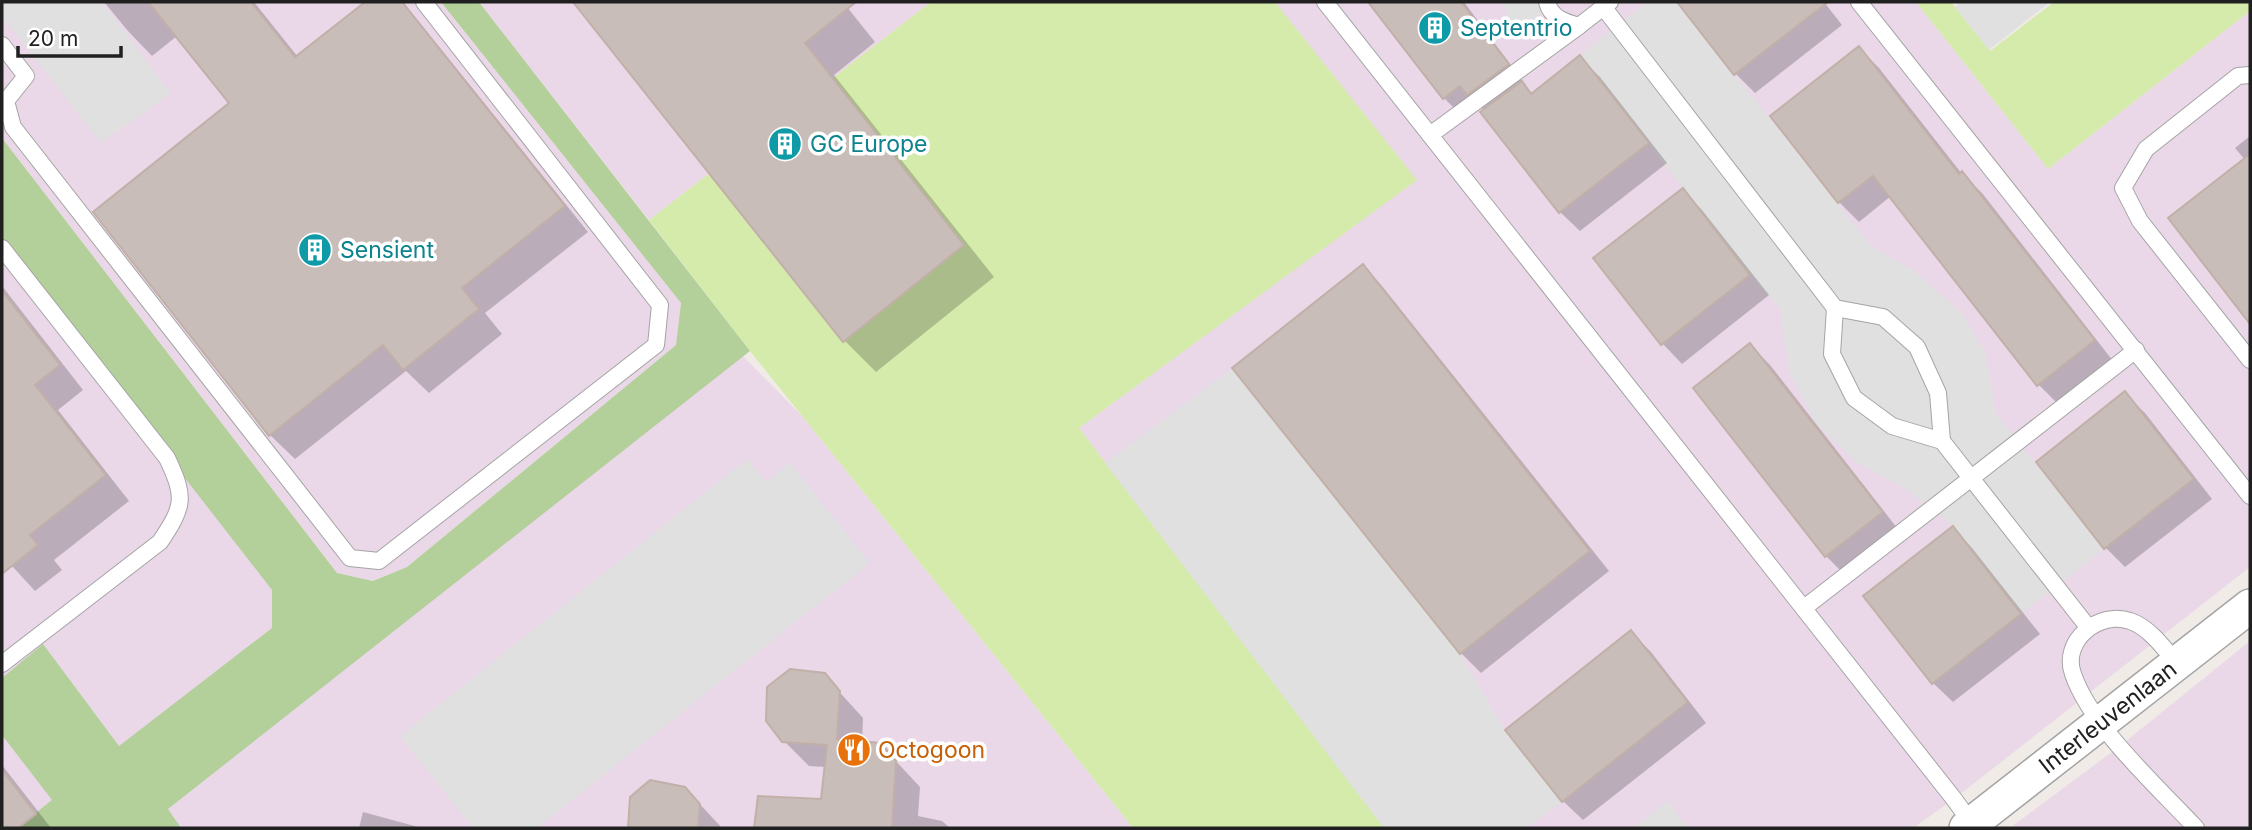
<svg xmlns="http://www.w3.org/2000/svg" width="2252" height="830" viewBox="0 0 2252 830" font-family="Inter,sans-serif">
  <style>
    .industrial { fill: #ead8e9 }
    .grass { fill: #d5ebac }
    .forest { fill: #b3d09a }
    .parking { fill: #e0e0e0 }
    .shadow { fill: #0003 }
    .building { fill: #c8bdb9; stroke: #c2b0a8; stroke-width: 2 }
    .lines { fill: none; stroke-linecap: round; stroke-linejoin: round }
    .service-casing { stroke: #a4a4a4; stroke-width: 18 }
    .minor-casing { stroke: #a4a4a4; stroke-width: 36 }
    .service { stroke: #fff; stroke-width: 16 }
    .minor { stroke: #fff; stroke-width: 33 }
    .labels { text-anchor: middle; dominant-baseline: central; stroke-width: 7; stroke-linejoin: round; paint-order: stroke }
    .culture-label { font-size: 23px; fill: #0d838f; stroke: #fff; text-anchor: start }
    .street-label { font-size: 23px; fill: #202020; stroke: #fff }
    .food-label { font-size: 23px; fill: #c56008; stroke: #fff; text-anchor: start }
  </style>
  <rect width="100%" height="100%" fill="#f0ebe6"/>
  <!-- industrial -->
  <g class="industrial">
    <path d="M 2,2 L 441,2 L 681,303 L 676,345 L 407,567 L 373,581 L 337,573 L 2,138 Z"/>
    <path d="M 479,2 L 931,2 L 649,220 Z"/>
    <path d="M 1273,2 L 1916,2 L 2048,169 L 2250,11 L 2250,567 L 1954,799 L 1913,828 L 1384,828 L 1079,428 L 1416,180 Z"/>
    <path d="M 2,194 L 345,634 L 725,338 L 802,416 L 1133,828 L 2,828 Z"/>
    <path d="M 2250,641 L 2250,828 L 2010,828 L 2120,746 Z"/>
  </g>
  <!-- grass -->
  <g class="grass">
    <path d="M 931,2 L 1275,2 L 1417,180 L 1079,428 L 1385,828 L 1133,828 L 750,351 L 649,220 Z"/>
    <path d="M 1916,2 L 1951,2 L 1990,51 L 2054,2 L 2250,2 L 2250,11 L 2048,169 Z"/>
  </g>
  <!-- forest -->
  <path class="forest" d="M 441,2 L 479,2 L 750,351 L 168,809 L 181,828 L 17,828 L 52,800 L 2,735 L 2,678 L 43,644 L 119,746 L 272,628 L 272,590 L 2,243 L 2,138 L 337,573 L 373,581 L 407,567 L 676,345 L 681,303 Z"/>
  <!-- parking -->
  <g class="parking">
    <path d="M 2,2 L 102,2 L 171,93 L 101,143 L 2,16 Z"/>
    <path d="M 1503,2 L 1548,2 L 1549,8 L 1513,34 Z"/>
    <path d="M 1648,2 L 1677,2 L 1871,246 L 1913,270 L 1961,312 L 1986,354 L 1996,414 L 2104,549 L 2021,614 L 1953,526 L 1904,488 L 1856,462 L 1816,424 L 1789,371 L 1780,309 L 1750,275 L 1580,55 Z"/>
    <path d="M 1961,2 L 2050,2 L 1989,50 L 1955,7 Z"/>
    <path d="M 1232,368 L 1460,654 L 1505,730 L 1562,802 L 1527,828 L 1384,828 L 1105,463 Z"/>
    <path d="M 747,459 L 766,482 L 790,463 L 870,563 L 537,828 L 473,828 L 400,736 Z"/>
    <path d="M 1668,801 L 1688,828 L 1632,828 Z"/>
  </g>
  <!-- shadow -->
  <g class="shadow">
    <path d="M 104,2 L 254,2 L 298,57 L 368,2 L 403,2 L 588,232 L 485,313 L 502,334 L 429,393 L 406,371 L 295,459 L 270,435 L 231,103 L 177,36 L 152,56 L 128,31 Z"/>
    <path d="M 576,2 L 843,2 L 875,42 L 834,75 L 994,277 L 876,372 L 844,340 Z"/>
    <path d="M 1370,2 L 1464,2 L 1533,95 L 1580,58 L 1600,77 L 1667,163 L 1580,231 L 1560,212 L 1484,110 L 1480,106 L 1464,118 L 1444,98 Z"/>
    <path d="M 1679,2 L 1824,2 L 1842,25 L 1755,93 L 1736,74 Z"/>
    <path d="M 1859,48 L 1879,68 L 1962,174 L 1982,193 L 2113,361 L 2058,404 L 2038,384 L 1891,196 L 1859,222 L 1839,202 L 1772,116 Z"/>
    <path d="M 2250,136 L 2250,321 L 2170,218 L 2245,160 L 2235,148 Z"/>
    <path d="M 1682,190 L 1702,210 L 1769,295 L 1682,364 L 1663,344 L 1595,258 Z"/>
    <path d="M 1363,266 L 1382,286 L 1609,571 L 1481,673 L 1461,653 L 1235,368 Z"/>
    <path d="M 2,286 L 83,390 L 58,410 L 129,501 L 54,560 L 62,570 L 35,591 L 2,555 Z"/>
    <path d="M 1750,345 L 1770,365 L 1901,533 L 1846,576 L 1826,556 L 1695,388 Z"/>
    <path d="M 2125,394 L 2145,413 L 2212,499 L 2125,567 L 2106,548 L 2038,462 Z"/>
    <path d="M 1953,528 L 1972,548 L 2040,634 L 1953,702 L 1933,683 Z"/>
    <path d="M 1631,632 L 1651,652 L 1706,723 L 1583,820 L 1563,801 Z"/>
    <path d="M 824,675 L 863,718 L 862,743 L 880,744 L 920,787 L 918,816 L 942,821 L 950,828 L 756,828 L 759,798 L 823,801 L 826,767 L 809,766 L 784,741 Z"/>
    <path d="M 2,765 L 51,828 L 2,828 Z"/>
    <path d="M 685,788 L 722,828 L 630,828 L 632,798 Z"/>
    <path d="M 363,812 L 422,828 L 359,828 Z"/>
  </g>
  <!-- building -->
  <g class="building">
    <path d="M 148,2 L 251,2 L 295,57 L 365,2 L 402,2 L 565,206 L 462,288 L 479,309 L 403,370 L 383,345 L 269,436 L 93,212 L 229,103 Z"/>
    <path d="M 573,2 L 856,2 L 805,43 L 964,245 L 843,342 Z"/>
    <path d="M 1368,2 L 1461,2 L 1509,64 L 1467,95 L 1460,86 L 1443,99 Z"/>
    <path d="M 1677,2 L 1828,2 L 1734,75 Z"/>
    <path d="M 1859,46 L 1959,174 L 1962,171 L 2095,340 L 2037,386 L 1873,176 L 1838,203 L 1770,116 Z"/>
    <path d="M 1580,55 L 1649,143 L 1559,213 L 1480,112 L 1522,81 L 1531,94 Z"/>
    <path d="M 2250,154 L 2250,324 L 2168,218 Z"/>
    <path d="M 1683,188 L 1750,275 L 1661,345 L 1593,258 Z"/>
    <path d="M 1363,264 L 1590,551 L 1460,654 L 1232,368 Z"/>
    <path d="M 2,291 L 60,365 L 35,385 L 106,475 L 30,535 L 38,545 L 2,574 Z"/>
    <path d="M 1750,343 L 1883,512 L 1825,557 L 1693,388 Z"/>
    <path d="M 2125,391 L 2194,479 L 2104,549 L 2036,462 Z"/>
    <path d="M 1953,526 L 2021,614 L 1932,684 L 1863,596 Z"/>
    <path d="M 1631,630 L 1688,702 L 1562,802 L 1505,730 Z"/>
    <path d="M 790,669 L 825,673 L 840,691 L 837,739 L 881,743 L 896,761 L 892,828 L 754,828 L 758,796 L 821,799 L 827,745 L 782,742 L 766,721 L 767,687 Z"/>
    <path d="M 2,770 L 36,814 L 18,828 L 2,828 Z"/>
    <path d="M 650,780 L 685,787 L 700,804 L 698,828 L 628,828 L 630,797 Z"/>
  </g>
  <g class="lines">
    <!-- service casing -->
    <g class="service-casing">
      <g id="service">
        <path d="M 1325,2 L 1954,799 L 1972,824"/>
        <path d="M 1547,2 C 1551,18 1565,22 1579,26 L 1610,2"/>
        <path d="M 1859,2 L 2250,496"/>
        <path d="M 1604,8 L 1835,308 L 1883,317 L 1917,347 L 1938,393 L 1942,441"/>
        <path d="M 2,45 L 26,76 L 6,101 L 13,127 L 350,558 L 379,561 L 656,345 L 660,305 L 424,2"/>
        <path d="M 2250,75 L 2238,76 L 2146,149 L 2123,188 L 2140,221 L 2250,360"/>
        <path d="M 1430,135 L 1579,26"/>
        <path d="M 2,248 L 167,458 C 186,498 184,506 160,542 L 2,664"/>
        <path d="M 1835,308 L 1832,354 L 1854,398 L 1892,426 L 1942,441 L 2088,627"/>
        <path d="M 1804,608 L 2136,350"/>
        <path d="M 2177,664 C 2165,649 2149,627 2130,621 C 2099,610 2061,641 2073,674 C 2091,727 2158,787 2196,828"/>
      </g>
    </g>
    <!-- minor casing -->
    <g class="minor-casing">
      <g id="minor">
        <path id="s1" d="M 1966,828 L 2250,606"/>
      </g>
    </g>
    <!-- service -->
    <use href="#service" class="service"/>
    <!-- minor -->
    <use href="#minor" class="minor"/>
  </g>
  <!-- icons -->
  <defs>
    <g id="building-disc" transform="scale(1.75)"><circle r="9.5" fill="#0f9aa8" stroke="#fff"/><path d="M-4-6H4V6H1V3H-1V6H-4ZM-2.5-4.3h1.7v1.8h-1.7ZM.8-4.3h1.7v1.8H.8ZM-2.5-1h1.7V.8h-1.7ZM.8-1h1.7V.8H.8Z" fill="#fff"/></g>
    <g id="restaurant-disc" transform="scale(1.75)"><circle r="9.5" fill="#e8710a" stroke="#fff"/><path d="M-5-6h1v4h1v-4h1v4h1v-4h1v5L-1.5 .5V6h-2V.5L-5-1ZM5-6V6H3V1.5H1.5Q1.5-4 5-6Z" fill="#fff"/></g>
  </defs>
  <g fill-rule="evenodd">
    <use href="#building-disc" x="1435" y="28"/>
    <use href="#building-disc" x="785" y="144"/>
    <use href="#building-disc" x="315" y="250"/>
    <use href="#restaurant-disc" x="854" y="750"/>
  </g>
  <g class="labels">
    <!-- culture labels -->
    <g class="culture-label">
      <text x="1460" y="28">Septentrio</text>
      <text x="810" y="144">GC Europe</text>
      <text x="340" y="250">Sensient</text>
    </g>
    <!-- street labels -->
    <g class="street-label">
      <text stroke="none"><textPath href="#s1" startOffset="180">Interleuvenlaan</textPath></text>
    </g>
    <!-- food labels -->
    <g class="food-label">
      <text x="878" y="750">Octogoon</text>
    </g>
  </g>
  <!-- border -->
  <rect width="2252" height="830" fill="none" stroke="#202020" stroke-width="7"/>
  <!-- scale -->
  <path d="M18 46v10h103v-10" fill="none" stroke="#202020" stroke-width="3.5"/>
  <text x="28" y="46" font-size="21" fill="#202020" stroke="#ffffff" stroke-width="5" paint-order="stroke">20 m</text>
</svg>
